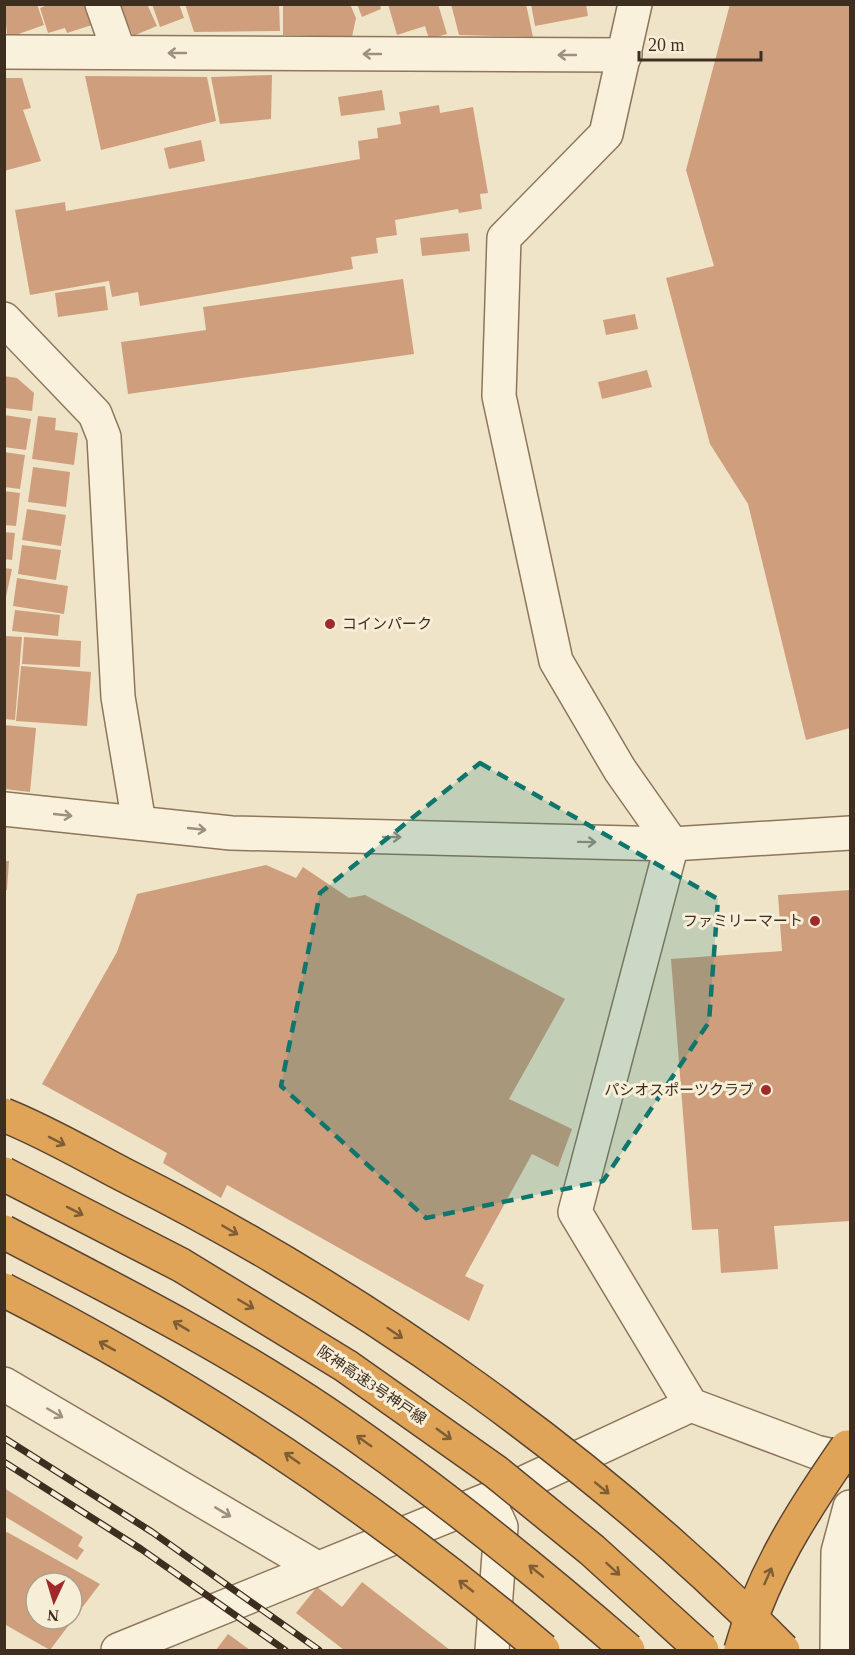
<svg xmlns="http://www.w3.org/2000/svg" width="855" height="1655" viewBox="0 0 855 1655" font-family="'Times New Roman','Noto Sans JP',serif">
  <style>
    .building { fill: #cf9f7d; fill-rule: evenodd }
    .lines { fill: none; stroke-linecap: round; stroke-linejoin: round }
    .minor-casing { stroke: #8d765c; stroke-width: 36 }
    .minor { stroke: #faf1dc; stroke-width: 33 }
    .rail-casing { stroke: #3d2e20; stroke-width: 7 }
    .rail { stroke: #f7eed8; stroke-width: 4.5; stroke-dasharray: 14; stroke-linecap: butt }
    .highway-bridge-casing { stroke: #5b4430; stroke-width: 36; stroke-linecap: butt }
    .highway-bridge { stroke: #e0a458; stroke-width: 33 }
    .oneway { stroke: #9c907e }
    .oneway2 { stroke: #7e5d36 }
    .marked { fill: #0f766e; fill-opacity: 0.2; stroke: #0f766e; stroke-width: 4.5; stroke-dasharray: 12 8; stroke-linejoin: round }
    .poi-dot { fill: #9e2a2b; stroke: #f7eed8; stroke-width: 2 }
    .labels { text-anchor: middle; dominant-baseline: central; stroke-width: 6; stroke-linejoin: round; paint-order: stroke }
    .poi-label { font-size: 15px; fill: #3d2e20; stroke: #f7eed8; text-anchor: end }
    .street-label { font-size: 15px; fill: #3d2e20; stroke: #f7eed8 }
  </style>
  <rect width="100%" height="100%" fill="#f0e4c8"/>
  <!-- building -->
  <g class="building">
    <path d="M 4,4 L 37,4 L 44,25 L 13,36 L 7,34 Z"/>
    <path d="M 50,4 L 85,4 L 92,25 L 67,33 L 65,28 L 48,33 L 40,8 Z"/>
    <path d="M 119,4 L 147,4 L 157,26 L 133,36 Z"/>
    <path d="M 152,4 L 179,4 L 184,18 L 160,27 Z"/>
    <path d="M 185,4 L 279,4 L 280,31 L 194,32 Z"/>
    <path d="M 283,4 L 350,4 L 356,18 L 352,37 L 283,35 Z"/>
    <path d="M 357,4 L 380,4 L 381,9 L 362,17 Z"/>
    <path d="M 388,4 L 438,4 L 447,34 L 429,39 L 425,26 L 397,35 Z"/>
    <path d="M 451,4 L 526,4 L 533,37 L 459,35 Z"/>
    <path d="M 531,4 L 586,4 L 588,16 L 535,26 Z"/>
    <path d="M 730,4 L 850,4 L 850,728 L 806,740 L 748,504 L 710,444 L 666,278 L 714,266 L 686,170 Z"/>
    <path d="M 272,75 L 271,119 L 220,124 L 211,77 Z"/>
    <path d="M 85,76 L 207,77 L 216,121 L 101,150 Z"/>
    <path d="M 4,78 L 22,78 L 31,108 L 23,110 L 41,161 L 4,171 Z"/>
    <path d="M 382,90 L 385,110 L 341,116 L 338,97 Z"/>
    <path d="M 439,105 L 440,113 L 473,107 L 488,193 L 480,194 L 482,209 L 459,213 L 458,209 L 395,220 L 397,235 L 376,238 L 378,253 L 351,257 L 353,269 L 140,306 L 138,292 L 112,297 L 109,281 L 30,295 L 15,210 L 65,202 L 66,211 L 360,159 L 358,141 L 378,138 L 377,128 L 401,124 L 399,112 Z"/>
    <path d="M 201,140 L 205,161 L 169,169 L 164,148 Z"/>
    <path d="M 468,233 L 470,251 L 422,256 L 420,238 Z"/>
    <path d="M 403,279 L 414,354 L 128,394 L 121,342 L 206,330 L 203,307 Z"/>
    <path d="M 105,286 L 108,310 L 58,317 L 55,293 Z"/>
    <path d="M 635,314 L 638,329 L 606,335 L 603,320 Z"/>
    <path d="M 647,370 L 652,387 L 602,399 L 598,382 Z"/>
    <path d="M 4,376 L 17,378 L 34,393 L 32,411 L 4,408 Z"/>
    <path d="M 4,415 L 31,419 L 26,450 L 4,447 Z"/>
    <path d="M 38,416 L 56,418 L 55,430 L 78,433 L 74,465 L 32,459 Z"/>
    <path d="M 4,452 L 25,455 L 20,489 L 4,487 Z"/>
    <path d="M 33,467 L 70,472 L 66,507 L 28,502 Z"/>
    <path d="M 4,491 L 20,493 L 16,526 L 4,525 Z"/>
    <path d="M 27,509 L 66,515 L 61,546 L 22,540 Z"/>
    <path d="M 4,532 L 15,533 L 12,560 L 4,559 Z"/>
    <path d="M 22,545 L 61,550 L 56,580 L 18,574 Z"/>
    <path d="M 4,568 L 12,569 L 6,597 L 4,597 Z"/>
    <path d="M 17,578 L 68,586 L 64,614 L 13,606 Z"/>
    <path d="M 15,610 L 60,615 L 58,636 L 12,631 Z"/>
    <path d="M 5,636 L 22,637 L 15,720 L 5,719 Z"/>
    <path d="M 24,637 L 81,641 L 80,667 L 22,664 Z"/>
    <path d="M 21,666 L 91,672 L 87,726 L 16,721 Z"/>
    <path d="M 4,725 L 36,728 L 30,792 L 4,789 Z"/>
    <path d="M 4,861 L 9,861 L 7,890 L 4,890 Z"/>
    <path d="M 266,865 L 296,878 L 303,867 L 349,898 L 365,895 L 565,999 L 509,1099 L 572,1129 L 558,1167 L 532,1154 L 465,1276 L 484,1285 L 469,1321 L 227,1185 L 221,1198 L 163,1163 L 167,1153 L 42,1084 L 117,952 L 137,894 Z"/>
    <path d="M 850,890 L 850,1221 L 774,1226 L 778,1269 L 721,1273 L 718,1229 L 692,1230 L 671,959 L 782,951 L 778,895 Z"/>
    <path d="M 4,1488 L 83,1537 L 78,1546 L 84,1550 L 77,1560 L 4,1516 Z"/>
    <path d="M 7,1532 L 100,1584 L 50,1650 L 4,1624 L 4,1534 ZM 36,1583 L 72,1583 L 72,1619 L 36,1619 Z"/>
    <path d="M 362,1582 L 450,1650 L 344,1650 L 296,1613 L 317,1587 L 342,1607 Z"/>
    <path d="M 228,1634 L 250,1650 L 216,1650 Z"/>
  </g>
  <g class="lines">
    <!-- minor casing -->
    <g class="minor-casing">
      <g id="minor">
        <path d="M 102,4 L 119,52"/>
        <path d="M 635,4 L 606,134 L 504,238 L 499,396 L 556,661 L 620,770 L 672,844"/>
        <path d="M 4,52 L 625,55"/>
        <path d="M 4,319 L 95,414 L 104,437 L 118,697 L 139,823"/>
        <path d="M 4,809 L 231,833 L 672,844 L 850,833"/>
        <path d="M 672,844 L 575,1212 L 691,1405 L 816,1452 L 850,1460"/>
        <path d="M 4,1384 L 317,1568"/>
        <path d="M 118,1650 L 489,1499 L 691,1405"/>
        <path d="M 492,1650 L 501,1527 L 497,1518"/>
        <path d="M 837,1650 L 838,1552 L 850,1507"/>
      </g>
    </g>
    <!-- minor -->
    <use href="#minor" class="minor"/>
    <!-- rail casing -->
    <g class="rail-casing">
      <g id="rail">
        <path d="M 4,1438 L 152,1532 L 319,1650"/>
        <path d="M 4,1462 L 141,1549 L 285,1650"/>
      </g>
    </g>
    <!-- rail -->
    <use href="#rail" class="rail"/>
    <!-- highway-bridge casing -->
    <g class="highway-bridge-casing">
      <g id="highway-bridge">
        <path d="M 4,1115 C 47,1132 87,1156 128,1177 C 365,1296 597,1461 783,1650"/>
        <path d="M 4,1174 L 181,1265 L 346,1366 L 496,1472 L 592,1550 L 702,1650"/>
        <path d="M 4,1232 C 113,1289 223,1344 325,1413 C 431,1485 531,1566 628,1650"/>
        <path d="M 4,1290 C 197,1388 379,1510 543,1650"/>
        <path d="M 741,1650 C 762,1574 802,1512 847,1447"/>
      </g>
    </g>
    <!-- highway-bridge -->
    <use href="#highway-bridge" class="highway-bridge"/>
  </g>
  <!-- one-way arrows -->
  <defs><path id="oneway-shaft" d="M-6 0H5M1.5-3L5.5 0L1.5 3" fill="none" stroke-width="1.6" stroke-linecap="round" stroke-linejoin="round" transform="scale(1.5)"/></defs>
  <g class="oneway">
    <use href="#oneway-shaft" transform="translate(177 53) rotate(-180)"/>
    <use href="#oneway-shaft" transform="translate(372 54) rotate(-180)"/>
    <use href="#oneway-shaft" transform="translate(567 55) rotate(-180)"/>
    <use href="#oneway-shaft" transform="translate(63 815) rotate(6)"/>
    <use href="#oneway-shaft" transform="translate(197 829) rotate(6)"/>
    <use href="#oneway-shaft" transform="translate(392 837) rotate(1)"/>
    <use href="#oneway-shaft" transform="translate(587 842) rotate(1)"/>
    <use href="#oneway-shaft" transform="translate(55 1413) rotate(30)"/>
    <use href="#oneway-shaft" transform="translate(223 1512) rotate(31)"/>
  </g>
  <g class="oneway2">
    <use href="#oneway-shaft" transform="translate(57 1141) rotate(27)"/>
    <use href="#oneway-shaft" transform="translate(75 1211) rotate(27)"/>
    <use href="#oneway-shaft" transform="translate(230 1230) rotate(30)"/>
    <use href="#oneway-shaft" transform="translate(246 1304) rotate(30)"/>
    <use href="#oneway-shaft" transform="translate(181 1326) rotate(-149)"/>
    <use href="#oneway-shaft" transform="translate(395 1333) rotate(34)"/>
    <use href="#oneway-shaft" transform="translate(107 1346) rotate(-151)"/>
    <use href="#oneway-shaft" transform="translate(444 1434) rotate(36)"/>
    <use href="#oneway-shaft" transform="translate(364 1441) rotate(-145)"/>
    <use href="#oneway-shaft" transform="translate(292 1458) rotate(-145)"/>
    <use href="#oneway-shaft" transform="translate(602 1488) rotate(39)"/>
    <use href="#oneway-shaft" transform="translate(613 1569) rotate(42)"/>
    <use href="#oneway-shaft" transform="translate(536 1571) rotate(-141)"/>
    <use href="#oneway-shaft" transform="translate(768 1576) rotate(-66)"/>
    <use href="#oneway-shaft" transform="translate(466 1586) rotate(-142)"/>
  </g>
  <!-- marked area -->
  <path class="marked" d="M 480,763 L 718,899 L 709,1022 L 603,1181 L 426,1218 L 281,1086 L 320,893 Z"/>
  <!-- markers -->
  <g class="poi-dot">
    <circle cx="330" cy="624" r="6"/>
    <circle cx="815" cy="921" r="6"/>
    <circle cx="766" cy="1090" r="6"/>
  </g>
  <g class="labels">
    <!-- poi labels -->
    <g class="poi-label">
      <text x="342" y="624" text-anchor="start">コインパーク</text>
      <text x="803" y="921">ファミリーマート</text>
      <text x="754" y="1090">パシオスポーツクラブ</text>
    </g>
    <!-- street labels -->
    <g class="street-label">
      <text transform="translate(372 1385) rotate(34)">阪神高速3号神戸線</text>
    </g>
  </g>
  <!-- border -->
  <rect width="855" height="1655" fill="none" stroke="#3d2e20" stroke-width="12"/>
  <!-- north arrow -->
  <g transform="translate(54 1601) rotate(184)"><circle r="28" fill="#f7eed8" stroke="#ada18e" stroke-width="1.5"/>
  <path d="M0-4.5L10 22L0 15L-10 22Z" fill="#9e2a2b"/>
  <text y="-9" font-size="16" font-weight="bold" text-anchor="middle" fill="#3d2e20">N</text>
  </g>
  <!-- scale -->
  <path d="M639 51v9h122v-9" fill="none" stroke="#3d2e20" stroke-width="3"/>
  <text x="648" y="51" font-size="18" fill="#3d2e20" stroke="#f7eed8" stroke-width="4.5" paint-order="stroke">20 m</text>
</svg>
